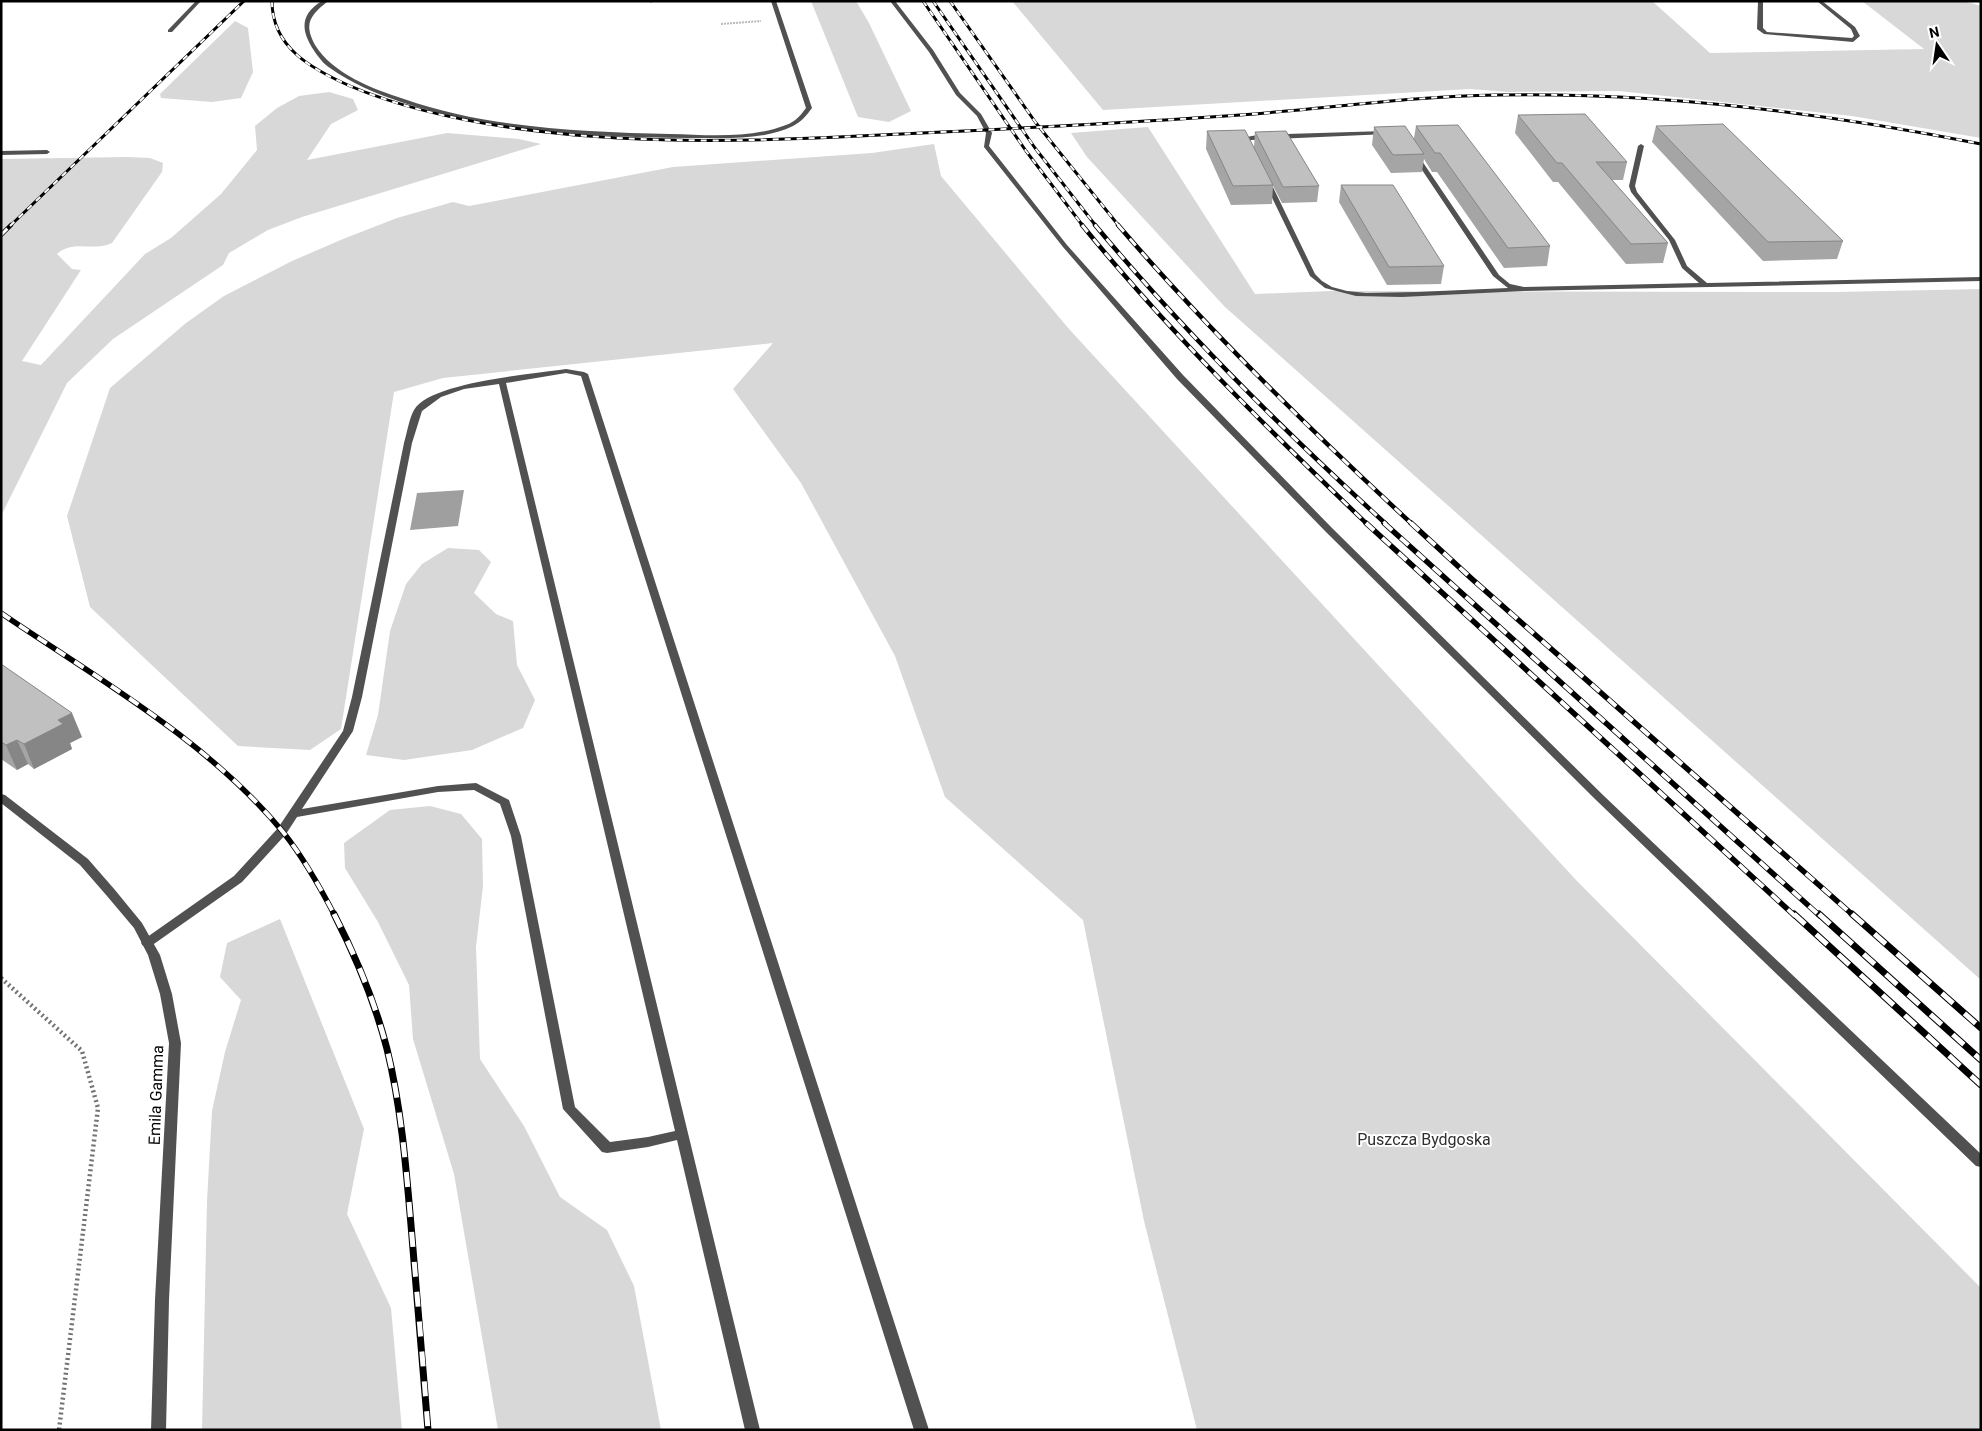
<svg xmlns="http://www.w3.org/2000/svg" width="1982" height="1431" viewBox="0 0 1982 1431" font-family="Roboto,sans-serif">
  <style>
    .green { fill: #d8d8d8 }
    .water { fill: #9f9f9f }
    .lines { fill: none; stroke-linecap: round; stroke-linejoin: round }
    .path-far1 { stroke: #737373; stroke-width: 2; stroke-dasharray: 0.5 1; stroke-linecap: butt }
    .path { stroke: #737373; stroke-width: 4.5; stroke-dasharray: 2 3; stroke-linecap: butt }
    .lane { fill: #515151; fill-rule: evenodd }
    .street { fill: #515151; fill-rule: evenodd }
    .rail-far3-casing { stroke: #000; stroke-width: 3 }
    .rail-far2-casing { stroke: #000; stroke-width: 4.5 }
    .rail-far1-casing { stroke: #000; stroke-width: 5.5 }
    .rail-casing { stroke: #000; stroke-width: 7 }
    .rail-far3 { stroke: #fff; stroke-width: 2; stroke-dasharray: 6; stroke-linecap: butt }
    .rail-far2 { stroke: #fff; stroke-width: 3; stroke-dasharray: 9; stroke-linecap: butt }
    .rail-far1 { stroke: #fff; stroke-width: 4; stroke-dasharray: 11; stroke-linecap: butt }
    .rail { stroke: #fff; stroke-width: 5; stroke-dasharray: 15; stroke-linecap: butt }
    .wall { fill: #a5a5a5 }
    .shaded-wall { fill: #868686 }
    .building { fill: #c0c0c0; stroke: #868686 }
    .labels { text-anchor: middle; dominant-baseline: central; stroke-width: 4; stroke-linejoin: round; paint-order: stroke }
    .near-street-label { font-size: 16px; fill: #000; stroke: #fff }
    .near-park-label { font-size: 16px; fill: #2f2f2f; stroke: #fff }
  </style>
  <rect width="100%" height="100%" fill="#fff"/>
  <!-- green -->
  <g class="green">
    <path d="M 811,1 L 856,1 L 869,23 L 911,111 L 889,122 L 858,117 Z"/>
    <path d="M 1012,1 L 1652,1 L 1710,53 L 1924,49 L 1862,1 L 1964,1 L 1981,6 L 1981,138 L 1852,116 L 1619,91 L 1509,92 L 1470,89 L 1103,110 Z"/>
    <path d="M 235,21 L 248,28 L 253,72 L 241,98 L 212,102 L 161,98 L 160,94 Z"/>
    <path d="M 329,92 L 353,99 L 358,110 L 331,124 L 307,160 L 447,133 L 519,139 L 541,144 L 302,217 L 268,230 L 229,253 L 223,265 L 113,339 L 67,383 L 1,516 L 1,159 L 127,157 L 150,158 L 163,163 L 162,172 L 112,243 C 94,252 73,239 57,254 L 72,269 L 81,270 L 22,361 L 41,365 L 145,254 L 171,238 L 221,194 L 257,150 L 255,126 L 277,108 L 299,96 Z"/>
    <path d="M 1148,127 L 1255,294 L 1331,291 L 1836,292 L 1981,289 L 1981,980 L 1225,307 L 1087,157 L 1071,133 Z"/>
    <path d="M 934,144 L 941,176 L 1069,329 L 1576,880 L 1981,1288 L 1981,1430 L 1197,1430 L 1144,1221 L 1083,920 L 945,797 L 895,656 L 801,483 L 733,389 L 773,343 L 443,378 L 394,392 L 341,729 L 310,750 L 238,746 L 90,607 L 67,516 L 110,388 L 186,323 L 224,296 L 292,261 L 343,239 L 397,218 L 453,202 L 469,206 L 673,167 L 872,153 Z"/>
    <path d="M 448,548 L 479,550 L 491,562 L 474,593 L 496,614 L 513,621 L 517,665 L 535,700 L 523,728 L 472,750 L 404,760 L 366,755 L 378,715 L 390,631 L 406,584 L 422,564 Z"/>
    <path d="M 430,806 L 461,814 L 482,839 L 483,886 L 476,947 L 480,1059 L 524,1126 L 560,1197 L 607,1230 L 634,1286 L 661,1430 L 498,1430 L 454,1174 L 413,1039 L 409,985 L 378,922 L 345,868 L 344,843 L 390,810 Z"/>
    <path d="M 280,919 L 364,1129 L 347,1214 L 391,1308 L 402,1430 L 202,1430 L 207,1201 L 212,1111 L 225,1052 L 241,1000 L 220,977 L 227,943 Z"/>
  </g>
  <!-- water -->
  <path class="water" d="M 464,490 L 458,526 L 410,530 L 417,493 Z"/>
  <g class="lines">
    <!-- path-far1 -->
    <g class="path-far1">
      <path d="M 651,1 L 651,4"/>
      <path d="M 721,24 L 761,21"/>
    </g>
    <!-- path -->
    <path class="path" d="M 1,978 L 82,1051 L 98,1108 L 59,1430"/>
    <!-- lane -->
    <g class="lane">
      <path d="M 196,1 L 201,1 L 172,32 L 168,32 L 168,30 Z"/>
      <path d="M 322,1 L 328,1 C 311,15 303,23 315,45 C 333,74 373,89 404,99 C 486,128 584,132 670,134 C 707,135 750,139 786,125 C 795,122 801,115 806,108 L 771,1 L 776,1 L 812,108 C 807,115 801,122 793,126 C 762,141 722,138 689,138 C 593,137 493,132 401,102 C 377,94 351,83 330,68 C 324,64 321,60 317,55 C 302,34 297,16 322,1 Z"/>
      <path d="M 890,1 L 895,1 L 933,50 L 960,93 L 981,114 L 992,133 L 989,146 L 1067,245 L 1183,375 L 1332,528 L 1604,796 L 1981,1154 L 1981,1167 L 1976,1166 L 1596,800 L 1326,532 L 1177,379 L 1063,247 L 984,147 L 986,133 L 977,116 L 956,95 L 929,52 Z"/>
      <path d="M 1758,1 L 1763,1 L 1763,28 L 1767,32 L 1852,38 L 1854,36 L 1851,29 L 1817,1 L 1822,1 L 1855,27 L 1860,36 L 1853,42 L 1764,34 L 1757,29 Z"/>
      <path d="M 1385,131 L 1387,132 L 1387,134 L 1251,140 L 1249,142 L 1253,148 L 1250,150 L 1243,142 L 1247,137 L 1257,135 Z"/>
      <path d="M 1641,144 L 1644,146 L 1635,186 L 1637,192 L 1675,240 L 1687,266 L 1707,283 L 1981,277 L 1981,281 L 1524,291 L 1402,297 L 1356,296 L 1325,288 L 1310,276 L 1264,181 L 1267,179 L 1270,181 L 1315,274 L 1322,281 L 1332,287 L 1347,291 L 1366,293 L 1417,292 L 1508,288 L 1493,276 L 1412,155 L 1415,153 L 1418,155 L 1499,275 L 1510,284 L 1524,287 L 1699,283 L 1682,268 L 1669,240 L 1631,192 L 1629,186 L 1638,146 Z"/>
      <path d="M 1,151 L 47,150 L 50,152 L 47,154 L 1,155 Z"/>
      <path d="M 566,369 L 584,372 L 588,374 L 929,1430 L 914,1430 L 581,376 L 566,373 L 506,383 L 760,1430 L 745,1430 L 677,1140 L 648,1147 L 607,1153 L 602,1152 L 563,1109 L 511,836 L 500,804 L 474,790 L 438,792 L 297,817 L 286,834 L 242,882 L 151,946 L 143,946 L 141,943 L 143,940 L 234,876 L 278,828 L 343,731 L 352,697 L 404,443 C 407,433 409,419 414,410 C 430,382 534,374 566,369 ZM 499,384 L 675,1131 L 648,1137 L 610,1142 L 575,1107 L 521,836 L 509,800 L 476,783 L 438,786 L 302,809 L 353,731 L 362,697 L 412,443 L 422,411 L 441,397 L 464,389 Z"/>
    </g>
    <!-- street -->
    <path class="street" d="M 1,794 L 5,795 L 88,859 L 115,890 L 142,923 L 160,955 L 172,994 L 181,1043 L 169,1300 L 166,1430 L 151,1430 L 155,1300 L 169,1043 L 160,994 L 148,955 L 134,928 L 107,896 L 80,865 L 1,803 Z"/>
    <!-- rail-far3 casing -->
    <g class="rail-far3-casing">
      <g id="rail-far3">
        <path d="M 272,1 C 272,48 312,69 350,86 C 402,108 458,120 513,128 C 628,144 743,142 859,136 C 986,130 1113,124 1240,115 C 1325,109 1411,96 1496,95 C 1659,92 1821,112 1981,144"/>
        <path d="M 923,1 L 1026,151 L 1083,226"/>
        <path d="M 933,1 L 1035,148 L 1096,226"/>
        <path d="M 950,1 L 1036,123 L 1119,226"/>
        <path d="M 10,226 L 244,1"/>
      </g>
    </g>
    <!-- rail-far2 casing -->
    <g class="rail-far2-casing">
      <g id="rail-far2">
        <path d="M 1082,225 C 1169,332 1268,429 1367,524"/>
        <path d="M 1095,225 C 1184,332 1283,430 1386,524"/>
        <path d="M 1118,225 C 1209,331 1309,429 1412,524"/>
        <path d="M 1,235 L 11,225"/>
      </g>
    </g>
    <!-- rail-far1 casing -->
    <g class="rail-far1-casing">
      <g id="rail-far1">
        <path d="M 1366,523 L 1795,916"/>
        <path d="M 1384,523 L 1820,916"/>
        <path d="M 1411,523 L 1472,579 L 1854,916"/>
        <path d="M 1,613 C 98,679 207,740 283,832 C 303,857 320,887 335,916"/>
      </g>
    </g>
    <!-- rail casing -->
    <g class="rail-casing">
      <g id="rail">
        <path d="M 334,914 C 356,957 375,1002 387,1049 C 401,1106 406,1166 411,1225 C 417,1294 423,1362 428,1430"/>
        <path d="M 1794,914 L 1981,1085"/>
        <path d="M 1819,914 L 1981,1060"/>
        <path d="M 1852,914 L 1981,1028"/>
      </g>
    </g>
    <!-- rail-far3 -->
    <use href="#rail-far3" class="rail-far3"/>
    <!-- rail-far2 -->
    <use href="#rail-far2" class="rail-far2"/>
    <!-- rail-far1 -->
    <use href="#rail-far1" class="rail-far1"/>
    <!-- rail -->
    <use href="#rail" class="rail"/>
  </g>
  <!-- wall -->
  <g class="wall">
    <path d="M 1518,115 L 1627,162 L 1623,180 L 1612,180 L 1668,243 L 1663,263 L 1626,264 L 1558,182 L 1553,182 L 1515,133 Z"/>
    <path d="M 1416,126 L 1550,246 L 1547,266 L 1504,268 L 1437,172 L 1432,172 L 1424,159 L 1422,172 L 1391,173 L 1372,145 L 1374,127 L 1414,138 Z"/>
    <path d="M 1656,126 L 1843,241 L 1837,259 L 1763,261 L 1652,142 Z"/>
    <path d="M 1207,131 L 1254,147 L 1255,132 L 1319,186 L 1317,202 L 1282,203 L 1273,186 L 1272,204 L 1231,205 L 1206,149 Z"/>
    <path d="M 1341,185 L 1444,266 L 1441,284 L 1387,285 L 1339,202 Z"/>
    <path d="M 1,664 L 82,737 L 70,743 L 72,749 L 34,769 L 28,764 L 17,770 L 1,759 Z"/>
  </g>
  <!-- shaded-wall -->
  <g class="shaded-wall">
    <path d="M 72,713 L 82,737 L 70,743 L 72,749 L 34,769 L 24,744 L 58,720 Z"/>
    <path d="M 17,740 L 28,764 L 17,770 L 6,745 Z"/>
  </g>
  <!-- building -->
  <g class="building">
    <path d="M 1585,114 L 1627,162 L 1596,162 L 1668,243 L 1631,244 L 1562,163 L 1557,163 L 1518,115 Z"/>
    <path d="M 1723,124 L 1843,241 L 1768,242 L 1656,126 Z"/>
    <path d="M 1458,125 L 1550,246 L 1508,248 L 1440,153 L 1435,153 L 1416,126 Z"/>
    <path d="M 1405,126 L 1424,154 L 1393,155 L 1374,127 Z"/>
    <path d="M 1245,130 L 1273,185 L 1233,186 L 1207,131 Z"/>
    <path d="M 1286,131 L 1319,186 L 1283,187 L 1255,132 Z"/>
    <path d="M 1341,185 L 1393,185 L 1444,266 L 1389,267 Z"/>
    <path d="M 1,664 L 72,713 L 58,720 L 63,724 L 24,744 L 17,740 L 6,745 L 1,742 Z"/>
  </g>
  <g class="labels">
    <!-- near-street labels -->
    <g class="near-street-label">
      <text transform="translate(156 1095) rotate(-88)">Emila Gamma</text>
    </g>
    <!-- near-park labels -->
    <g class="near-park-label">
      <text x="1424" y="1139">Puszcza Bydgoska</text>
    </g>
  </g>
  <!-- border -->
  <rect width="1982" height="1431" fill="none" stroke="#000000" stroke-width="5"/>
  <!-- north arrow -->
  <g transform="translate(1937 45) rotate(347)" stroke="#ffffff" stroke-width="4" paint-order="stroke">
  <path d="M0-4L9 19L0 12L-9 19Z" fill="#000000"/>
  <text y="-8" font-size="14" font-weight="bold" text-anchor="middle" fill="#000000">N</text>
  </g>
</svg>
